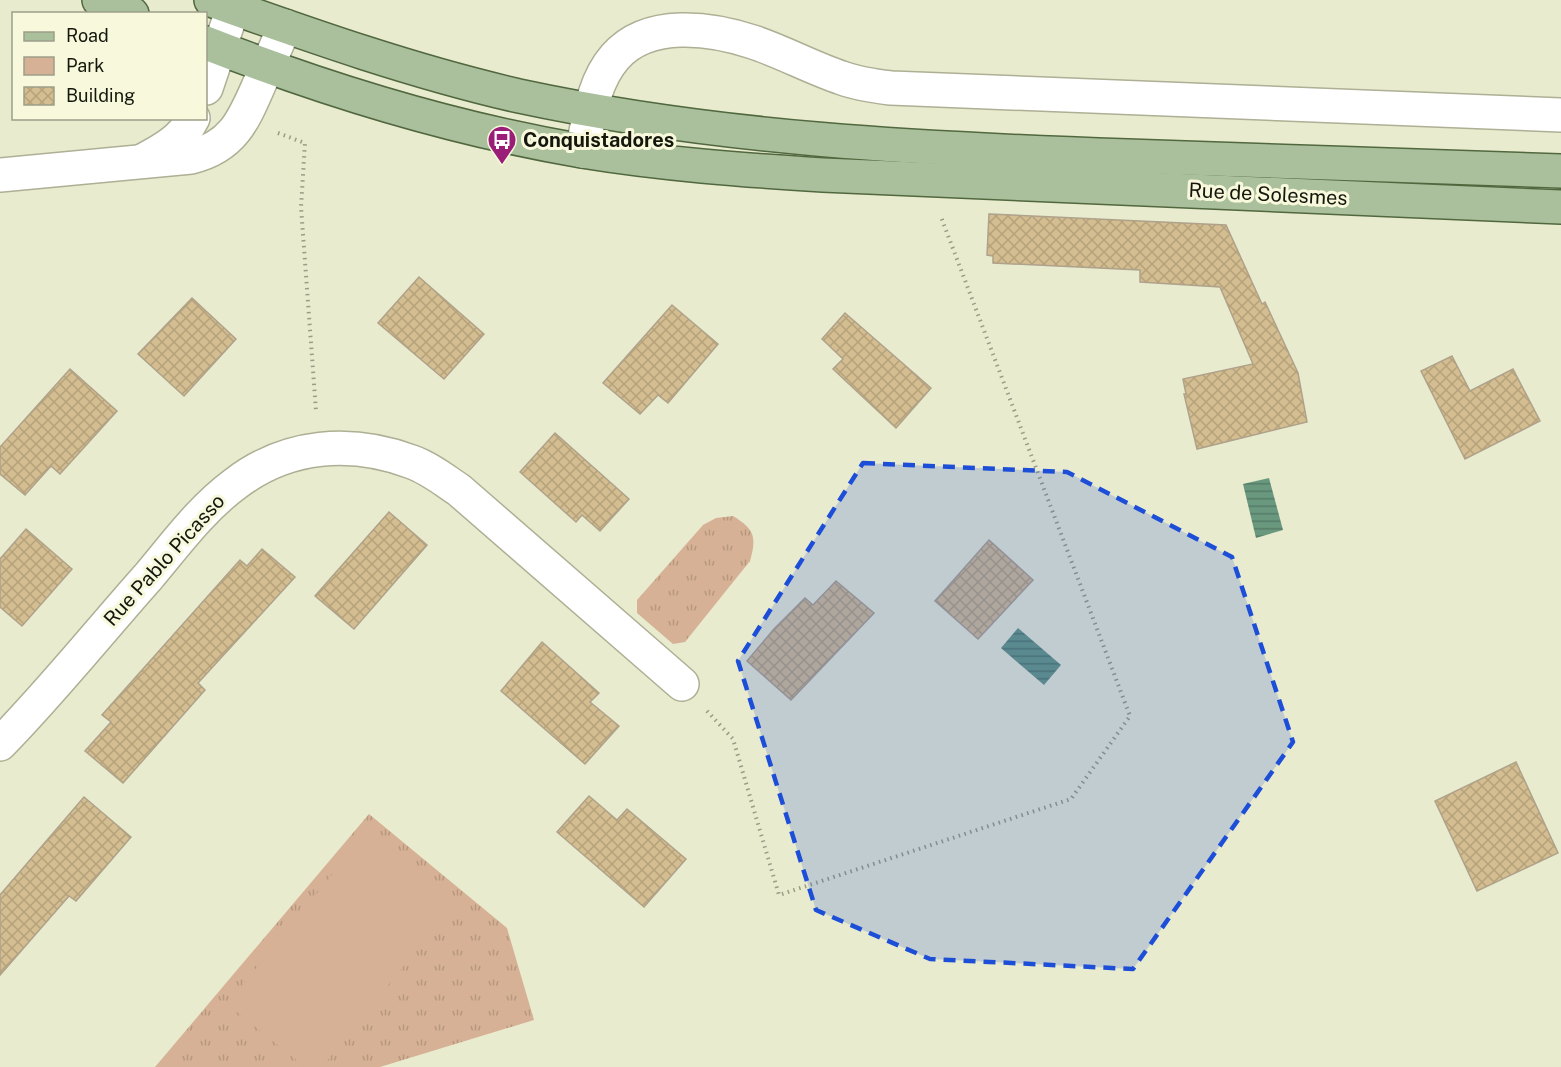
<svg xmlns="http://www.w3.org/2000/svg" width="1561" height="1067" viewBox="0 0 1561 1067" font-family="'Public Sans',sans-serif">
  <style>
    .grass { fill: url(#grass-tufts) }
    .park { fill: #d6b195 }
    .water { fill: url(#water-rules) }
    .building { fill: url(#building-cross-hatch); stroke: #afa28a; stroke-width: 1.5 }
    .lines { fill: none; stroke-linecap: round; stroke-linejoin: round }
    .minor-casing { stroke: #aeaf94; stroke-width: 36 }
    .major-casing { stroke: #51683f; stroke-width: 36 }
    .path { stroke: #9b9c87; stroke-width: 4; stroke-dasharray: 1.5 4.5; stroke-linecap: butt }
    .minor { stroke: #fff; stroke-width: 33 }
    .major { stroke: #aabf9c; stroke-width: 33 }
    .marked { fill: #1d4ed8; fill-opacity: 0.2; stroke: #1d4ed8; stroke-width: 4.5; stroke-dasharray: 12 8; stroke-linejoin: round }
    .labels { text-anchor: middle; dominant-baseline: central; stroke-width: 6; stroke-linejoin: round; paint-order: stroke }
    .poi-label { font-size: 20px; font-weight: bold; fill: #15160c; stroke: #f7f8dc; text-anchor: start }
    .street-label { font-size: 20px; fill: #15160c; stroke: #f7f8dc }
  </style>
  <defs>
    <pattern id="grass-tufts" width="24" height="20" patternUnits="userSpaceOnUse" patternTransform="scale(1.5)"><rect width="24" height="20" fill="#d6b195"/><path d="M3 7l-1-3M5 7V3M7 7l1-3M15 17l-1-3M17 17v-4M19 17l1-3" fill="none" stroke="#b7987f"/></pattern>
    <pattern id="water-rules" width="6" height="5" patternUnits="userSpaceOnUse" patternTransform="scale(1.5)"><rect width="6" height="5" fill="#69987e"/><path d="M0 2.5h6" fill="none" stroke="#557b66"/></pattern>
    <pattern id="building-cross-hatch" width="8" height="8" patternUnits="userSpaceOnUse" patternTransform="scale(1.5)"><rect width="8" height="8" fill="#d4bd90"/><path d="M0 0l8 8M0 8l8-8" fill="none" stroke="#b5a27b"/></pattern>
  </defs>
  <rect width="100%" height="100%" fill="#e9ebcf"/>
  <!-- grass -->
  <g class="grass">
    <path d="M 733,516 C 754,529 757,536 750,561 L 685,642 L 673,644 L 637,613 L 637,600 L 703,525 L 716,518 Z"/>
    <path d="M 369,814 L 507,928 L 534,1020 L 380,1067 L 155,1067 Z"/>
  </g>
  <!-- park -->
  <path class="park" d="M 368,830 L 457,900 L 322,1067 L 305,1067 L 227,1004 Z"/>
  <!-- water -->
  <g class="water">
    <path d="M 1269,478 L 1283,530 L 1256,538 L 1243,484 Z"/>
    <path d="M 1018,628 L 1061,665 L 1044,685 L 1001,648 Z"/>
  </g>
  <!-- building -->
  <g class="building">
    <path d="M 989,214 L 1226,225 L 1262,304 L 1265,302 L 1298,373 L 1307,422 L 1197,449 L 1184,394 L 1186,394 L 1183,379 L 1253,364 L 1220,287 L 1140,282 L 1140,270 L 993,263 L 993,256 L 987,255 Z"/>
    <path d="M 419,277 L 484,334 L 444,379 L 378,323 Z"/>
    <path d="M 192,298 L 236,339 L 184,396 L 138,354 Z"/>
    <path d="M 672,305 L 718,344 L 668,403 L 658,395 L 640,414 L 603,383 Z"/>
    <path d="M 845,313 L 931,388 L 896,428 L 833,369 L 843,359 L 822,339 Z"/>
    <path d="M 1452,356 L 1470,391 L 1513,369 L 1540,421 L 1465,459 L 1421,371 Z"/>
    <path d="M 70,369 L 117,411 L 60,474 L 51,466 L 25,495 L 0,474 L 0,447 Z"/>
    <path d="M 555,433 L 629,499 L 600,531 L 582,515 L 576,522 L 520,472 Z"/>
    <path d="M 389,512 L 427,545 L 354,629 L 315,596 Z"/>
    <path d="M 26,529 L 72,569 L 22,626 L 0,607 L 0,559 Z"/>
    <path d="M 989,540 L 1033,580 L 978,639 L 935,601 Z"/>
    <path d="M 262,549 L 295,577 L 198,683 L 205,690 L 123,783 L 85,751 L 111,722 L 102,715 L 240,560 L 247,566 Z"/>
    <path d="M 836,581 L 874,613 L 791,700 L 747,661 L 774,629 L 805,598 L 813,605 Z"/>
    <path d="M 542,642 L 599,693 L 590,702 L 619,726 L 585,764 L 501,691 Z"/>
    <path d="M 1516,762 L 1558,853 L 1477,891 L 1435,801 Z"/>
    <path d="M 589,796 L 617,820 L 627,809 L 686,859 L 644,907 L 557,832 Z"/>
    <path d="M 84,797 L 131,837 L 76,901 L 69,896 L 0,975 L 0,895 Z"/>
  </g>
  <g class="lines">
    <!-- minor casing -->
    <g class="minor-casing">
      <g id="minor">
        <path d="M 206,88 L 233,8"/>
        <path d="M 582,151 C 589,119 593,82 615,57 C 648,19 711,28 753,42 C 783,52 812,68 842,78 C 858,84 874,86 891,88 L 1561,115"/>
        <path d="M 144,160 C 163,150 183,139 193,118"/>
        <path d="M 0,175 L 191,157 C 236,146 245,116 262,78 C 270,61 277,44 285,26"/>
        <path d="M 0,744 C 52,691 99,632 148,577 C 175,545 201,509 235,484 C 287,444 351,439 412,462 C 429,468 444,480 459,490 L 682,684"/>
      </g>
    </g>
    <!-- major casing -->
    <g class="major-casing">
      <g id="major">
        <path d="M 99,0 L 132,14"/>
        <path d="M 211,0 C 312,36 414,72 519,96 C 719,139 924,149 1128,156 C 1272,161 1417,166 1561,171"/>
        <path d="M 206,43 C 326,90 454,129 582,151 C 662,164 742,170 823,175 L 1561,207"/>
      </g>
    </g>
    <!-- path -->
    <g class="path">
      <path d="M 278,133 L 305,143 L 301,207 L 316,411"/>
      <path d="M 707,711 L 733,739 L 779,895 L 1071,799 L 1130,716 L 941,217"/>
    </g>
    <!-- minor -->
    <use href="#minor" class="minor"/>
    <!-- major -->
    <use href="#major" class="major"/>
  </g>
  <!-- marked area -->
  <path class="marked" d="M 863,463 L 1067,472 L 1232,557 L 1293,742 L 1133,969 L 930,959 L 816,910 L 738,661 Z"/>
  <!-- icons -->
  <defs>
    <g id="bus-pin" transform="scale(1.5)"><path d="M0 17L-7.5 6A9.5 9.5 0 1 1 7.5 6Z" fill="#9a1e77" stroke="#f7f8dc"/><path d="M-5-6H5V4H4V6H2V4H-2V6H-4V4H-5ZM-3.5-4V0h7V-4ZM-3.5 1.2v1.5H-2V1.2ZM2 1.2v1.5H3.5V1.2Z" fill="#fff"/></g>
  </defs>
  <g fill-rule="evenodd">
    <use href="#bus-pin" x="502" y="140"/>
  </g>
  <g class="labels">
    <!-- poi labels -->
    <g class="poi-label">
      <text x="523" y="140">Conquistadores</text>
    </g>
    <!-- street labels -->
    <g class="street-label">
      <text transform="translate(1268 194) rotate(3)">Rue de Solesmes</text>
      <text transform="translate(164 560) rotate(-48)">Rue Pablo Picasso</text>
    </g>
  </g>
  <!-- legend -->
  <rect x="12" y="12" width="195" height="108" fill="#f7f8dc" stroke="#9d9e89" stroke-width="1.5"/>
  <rect x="24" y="32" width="30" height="9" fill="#aabf9c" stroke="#9d9e89" stroke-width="1.5"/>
  <text x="66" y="42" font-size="18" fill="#15160c">Road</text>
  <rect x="24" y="57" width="30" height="18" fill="#d6b195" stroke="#9d9e89" stroke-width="1.5"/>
  <text x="66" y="72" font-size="18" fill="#15160c">Park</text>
  <rect x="24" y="87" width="30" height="18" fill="url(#building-cross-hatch)" stroke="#9d9e89" stroke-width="1.5"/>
  <text x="66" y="102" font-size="18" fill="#15160c">Building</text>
</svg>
